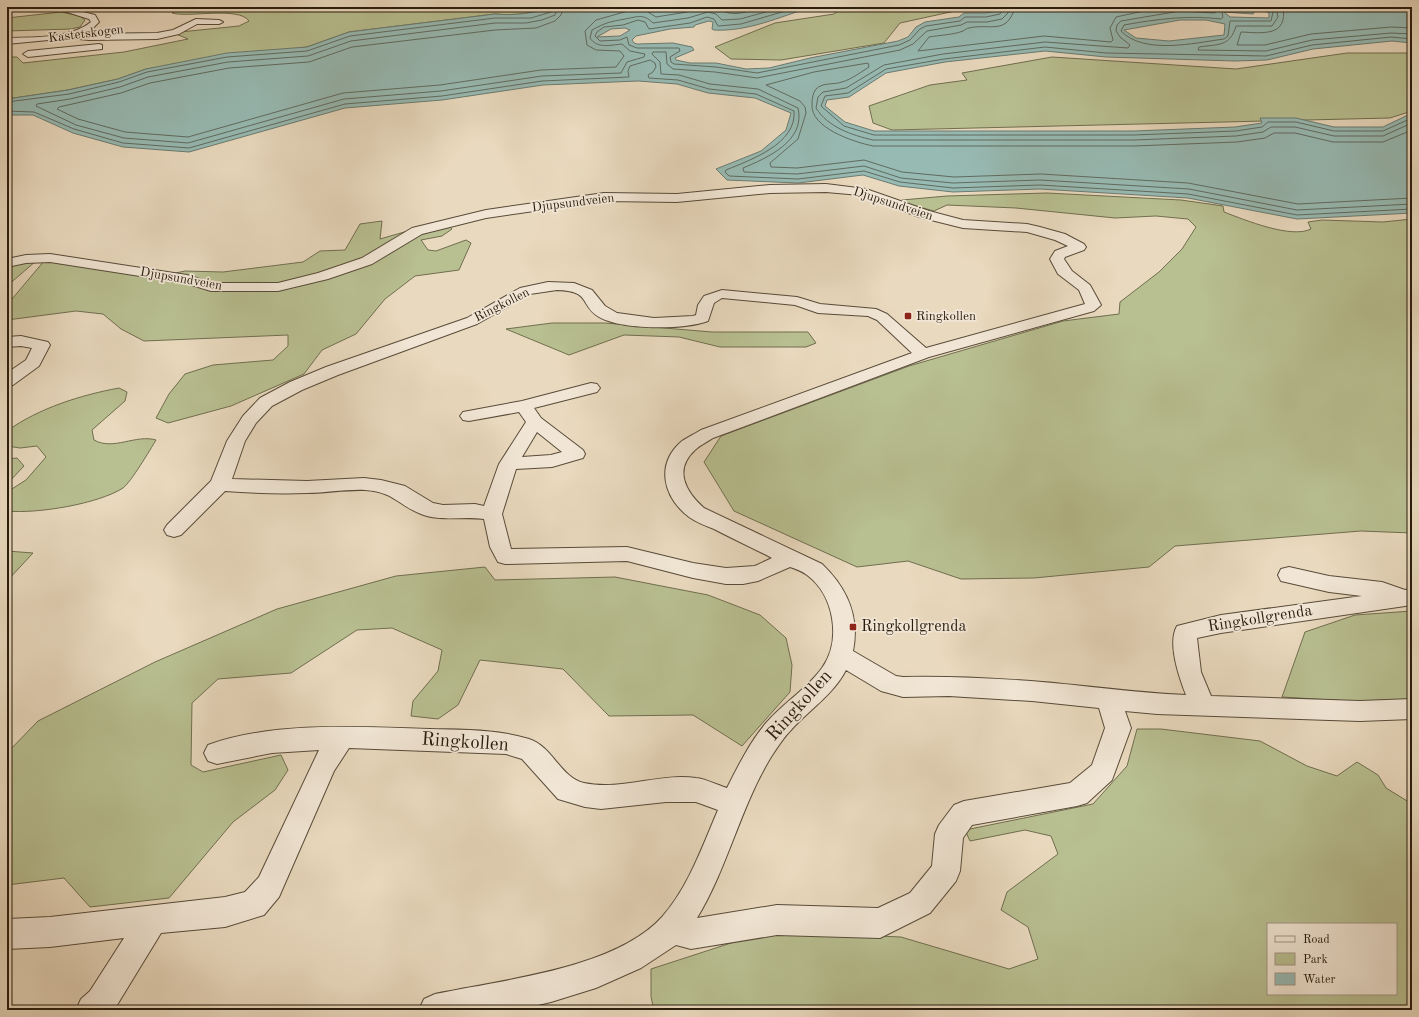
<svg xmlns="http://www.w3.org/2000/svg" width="1419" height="1017" viewBox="0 0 1419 1017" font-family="'Old Standard TT',serif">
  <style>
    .green { fill: #b8bf91; stroke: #706e4f; fill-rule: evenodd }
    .water { fill: #97bab3; stroke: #6b7b71; fill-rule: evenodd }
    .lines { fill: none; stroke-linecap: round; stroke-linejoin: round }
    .shore { stroke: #606b60; stroke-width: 1 }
    .minor-casing { stroke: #584b39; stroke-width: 2 }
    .minor { fill: #f1e6d5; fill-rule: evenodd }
    .poi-dot { fill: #8f2418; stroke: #f1e6d5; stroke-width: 1.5 }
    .labels { text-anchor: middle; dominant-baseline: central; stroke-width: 3.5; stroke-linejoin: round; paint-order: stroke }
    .far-street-label { font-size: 13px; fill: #281c0d; stroke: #f1e6d5 }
    .far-poi-label { font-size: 13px; fill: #281c0d; stroke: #f1e6d5; text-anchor: start }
    .street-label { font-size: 16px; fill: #281c0d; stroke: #f1e6d5 }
    .poi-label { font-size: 16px; fill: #281c0d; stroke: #f1e6d5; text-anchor: start }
    .near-street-label { font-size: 19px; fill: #281c0d; stroke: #f1e6d5 }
  </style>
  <rect width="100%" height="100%" fill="#e9d9be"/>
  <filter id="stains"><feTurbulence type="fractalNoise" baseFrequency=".005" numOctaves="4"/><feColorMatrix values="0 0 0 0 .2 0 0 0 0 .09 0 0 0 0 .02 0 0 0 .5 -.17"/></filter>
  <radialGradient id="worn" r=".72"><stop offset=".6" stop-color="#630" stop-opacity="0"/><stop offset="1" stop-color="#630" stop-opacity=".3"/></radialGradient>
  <!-- green -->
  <g class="green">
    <path d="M 189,7 L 554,7 C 535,13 514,16 495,14 L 349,32 L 307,47 L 146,69 L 118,79 L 68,90 L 7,99 L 7,57 L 17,57 L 23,63 L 124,52 L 188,39 L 176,34 L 180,32 L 239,26 L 249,21 C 239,6 188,18 172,13 L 178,9 Z"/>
    <path d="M 897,7 L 939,7 L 955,11 L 900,23 L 884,43 L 781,60 L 731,59 L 715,47 L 775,23 L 834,14 L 842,8 Z"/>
    <path d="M 61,12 L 80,16 L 85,20 L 80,27 L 71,29 L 7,31 L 7,18 Z"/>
    <path d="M 1347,53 L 1412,53 L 1412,111 L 1390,118 L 892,130 L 873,123 L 869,106 L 930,85 L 967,80 L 962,73 L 1052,57 L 1236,69 Z"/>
    <path d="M 1047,193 L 1181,200 L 1223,206 L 1224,212 C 1245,220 1291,239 1311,229 L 1308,222 L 1322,220 L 1383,222 L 1412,219 L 1412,533 L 1361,531 L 1175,546 L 1149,567 L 1034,578 L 961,579 L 908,561 L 857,567 L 734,511 L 704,462 L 721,436 L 909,366 L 1063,321 L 1119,314 L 1120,302 L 1159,272 L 1182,249 L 1196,227 L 1188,219 L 1156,216 L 1115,218 L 1016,208 L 947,205 L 934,211 L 908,204 L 902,200 L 947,196 Z"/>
    <path d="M 382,221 L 380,239 L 439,222 L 448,225 L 452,229 L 442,236 L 421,240 L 428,250 L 436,251 L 466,240 L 471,243 L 459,270 L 415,276 L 385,299 L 356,334 L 322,350 L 304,374 L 231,406 L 168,423 L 156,418 L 169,394 L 185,374 L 213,365 L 273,360 L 288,346 L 288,335 L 144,341 L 121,329 L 103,314 L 76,311 L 7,320 L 7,305 L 44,261 L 201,284 L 204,280 L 171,274 L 185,271 L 223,272 L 303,262 L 320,251 L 345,250 L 360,224 Z"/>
    <path d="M 36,261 L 7,286 L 7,262 Z"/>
    <path d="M 552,323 L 605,323 L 712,332 L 808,332 L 816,343 L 806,347 L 720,347 L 679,337 L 624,335 L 569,355 L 506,329 Z"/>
    <path d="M 119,388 L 127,392 L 125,401 L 92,430 L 94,440 C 113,451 136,434 156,440 C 150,450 131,482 123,488 C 98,504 37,514 7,511 L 7,492 L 26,480 L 46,457 L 37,446 L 20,448 L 7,446 L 7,431 C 39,408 81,395 119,388 Z"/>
    <path d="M 17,458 L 24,466 L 7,484 L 7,459 Z"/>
    <path d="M 7,551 L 33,553 L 7,581 Z"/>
    <path d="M 485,567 L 495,580 L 615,577 L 708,595 L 760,615 L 786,638 L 792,665 L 790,692 L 742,746 L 693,715 L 609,716 L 563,669 L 480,660 L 458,705 L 438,719 L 411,716 L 413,701 L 438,671 L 442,650 L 392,628 L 357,630 L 291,673 L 218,679 L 192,703 L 191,765 L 203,772 L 281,755 L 288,770 L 275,790 L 233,822 L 169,898 L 90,907 L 64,878 L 7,885 L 7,753 L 38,721 L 155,662 L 277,609 L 396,576 Z"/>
    <path d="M 1412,611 L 1412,703 L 1398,704 L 1282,697 L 1305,632 L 1355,615 Z"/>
    <path d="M 1137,729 L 1161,729 L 1260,741 L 1307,766 L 1337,776 L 1357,762 L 1378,775 L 1386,788 L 1412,804 L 1412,1010 L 654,1010 L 651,997 L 651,969 L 768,931 L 901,937 L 1009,969 L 1038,959 L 1028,927 L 1001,910 L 1007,892 L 1058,854 L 1051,836 L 1025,830 L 970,841 L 965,830 L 1093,804 L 1127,766 ZM 1268,924 L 1396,924 L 1396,994 L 1268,994 Z"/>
  </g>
  <!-- water -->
  <path class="water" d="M 554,7 L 811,7 C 780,17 747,32 714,30 L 712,29 L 713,22 L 709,21 L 695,25 L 694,27 L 670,29 L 636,36 L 632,40 L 634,43 L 637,44 L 673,43 L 692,47 L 694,50 L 675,58 L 676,60 L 690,63 L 716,63 L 746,69 L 769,68 L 810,58 L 898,41 L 908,37 L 916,27 L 925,22 L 959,17 L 964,13 L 986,13 L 1011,7 L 1412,7 L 1412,14 L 1409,15 L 1412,16 L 1412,43 L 1392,41 L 1313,49 L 1267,60 L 1235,61 L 1106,57 L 1045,51 L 945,62 L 886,73 L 849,97 L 827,100 L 825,106 L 845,122 L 874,131 L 1134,131 L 1235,127 L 1262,123 L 1260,118 L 1296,118 L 1334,127 L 1383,127 L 1412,113 L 1412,213 L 1297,219 L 1188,198 L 1040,189 L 953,192 L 899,186 L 863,175 L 798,183 L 727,180 L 716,169 L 761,151 L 786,130 L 791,113 L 755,98 L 708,93 L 677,84 L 638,81 L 543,85 L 442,100 L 345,108 L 189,152 L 123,147 L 73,133 L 33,115 L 7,115 L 7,99 L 68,90 L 118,79 L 146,69 L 227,53 L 307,47 L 349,32 L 495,14 C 514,16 535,13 554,7 ZM 1262,9 L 1269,13 L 1269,18 L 1230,17 L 1224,12 L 1253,14 L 1255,11 ZM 1180,20 L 1206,20 L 1225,24 L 1224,35 L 1169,41 L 1136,38 L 1124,30 ZM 625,28 L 630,30 L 620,36 L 597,37 L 611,29 Z"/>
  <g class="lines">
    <!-- shore -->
    <g class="shore">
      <path d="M 558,7 L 555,15 L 542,20 L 526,23 L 495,23 L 351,41 L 308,56 L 228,62 L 148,77 L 120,87 L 70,99 L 37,104 L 36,106 L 76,125 L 124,138 L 188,143 L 344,99 L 441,91 L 542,76 L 621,73 L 627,62 L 644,57 L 645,54 L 630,51 L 622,44 C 611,45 597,49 590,38 L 592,30 C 607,22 609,22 625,19 C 637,17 643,13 653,23 L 688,18 L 708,12 L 716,14 L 722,20 L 740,19 L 784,7"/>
      <path d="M 564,7 L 561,15 L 555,21 L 536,28 L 495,30 L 352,47 L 309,62 L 229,68 L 150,83 L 121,93 L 59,107 L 57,109 L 78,119 L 125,132 L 188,137 L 343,93 L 440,85 L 541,70 L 616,67 L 624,56 L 620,51 L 596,50 L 587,45 L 585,31 L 596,20 L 635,9 L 645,10 L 656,17 L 687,12 L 701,7"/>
      <path d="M 716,7 C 733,19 744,12 763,7"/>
      <path d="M 799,7 L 741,24 L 718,26 L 714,19 L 707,17 L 690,23 L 649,29 L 645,22 L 638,20 L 623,25 L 604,27 L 597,32 L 595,36 L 600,41 L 620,40 L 627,37 L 629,45 L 637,48 L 679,48 L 680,51 L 670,57 L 671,62 L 674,64 L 716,67 L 757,73 L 899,45 L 910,40 L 920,29 L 926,26 L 960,21 L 965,17 L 986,17 L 1000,14 L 1004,7"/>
      <path d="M 1009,7 L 1008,13 L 1002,19 L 987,22 L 967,22 L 961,25 L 927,31 L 913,44 L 900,50 L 757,78 L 715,72 L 673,69 L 667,64 L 666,52 L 653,52 L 652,54 L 660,62 L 661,74 L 679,75 L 710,84 L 758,89 L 798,108 C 806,141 767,158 743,168 L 744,172 L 797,174 L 864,166 L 901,178 L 953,183 L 1040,180 L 1189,189 L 1297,210 L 1412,204"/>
      <path d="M 1015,7 C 1007,36 990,23 969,28 C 967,28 965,30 963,31 C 953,35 940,35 929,37 L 918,51 L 1044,36 L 1111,42 L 1113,40 L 1110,28 L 1116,17 L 1162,7"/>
      <path d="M 1219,7 L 1215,13 L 1180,11 L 1121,21 L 1117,25 L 1116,31 L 1120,37 L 1130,45 L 1128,48 L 1045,42 L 943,54 L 884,65 L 846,88 L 823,92 L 818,97 L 816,108 C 828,127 851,135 873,140 L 1134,140 L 1236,136 L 1263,132 L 1271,127 L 1295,127 L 1334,136 L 1383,136 L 1412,123"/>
      <path d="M 1254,7 L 1243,10 L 1225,9 L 1222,12 L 1223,17 L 1221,19 C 1188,15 1157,19 1124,25 L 1121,31 C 1144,55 1194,43 1224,39 L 1228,36 L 1230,21 L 1271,21 L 1273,12 L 1267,7"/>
      <path d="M 1276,7 L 1278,17 L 1272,26 L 1236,26 C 1230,47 1218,44 1199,47 L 1198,50 L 1266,51 L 1312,40 L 1391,33 L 1412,34"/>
      <path d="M 1283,7 C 1288,37 1263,33 1241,32 L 1237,45 L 1265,45 L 1311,34 L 1391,27 L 1412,28"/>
      <path d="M 1412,39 L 1391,37 L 1312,45 L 1266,56 L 1106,53 L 1045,47 L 944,59 L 886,69 L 848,93 L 825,96 L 821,106 L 844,126 L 874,135 L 1134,135 L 1236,131 L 1262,127 L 1268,122 L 1296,122 L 1334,131 L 1383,131 L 1412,118"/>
      <path d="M 7,102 L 69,94 L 119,82 L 147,72 L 227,57 L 307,51 L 350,36 L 495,18 L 531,18 L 551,12 L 553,7"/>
      <path d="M 7,111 L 34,112 L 74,129 L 123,143 L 189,148 L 345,104 L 442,96 L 542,81 L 629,77 L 628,71 L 630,66 L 650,60 L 655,63 L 656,67 L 653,72 L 648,75 L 649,78 L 678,80 L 709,89 L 756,94 L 794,111 C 797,144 750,160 726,170 L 725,172 L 729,176 L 798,179 L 864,171 L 900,182 L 953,188 L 1040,185 L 1188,194 L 1297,215 L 1412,209"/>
      <path d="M 1412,130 L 1383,142 L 1333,142 L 1295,133 L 1274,133 L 1265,138 L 1237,142 L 1134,146 L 873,146 C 854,142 810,128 812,104 C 812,98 813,93 816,89 C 823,82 834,85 842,82 C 852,79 861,72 869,67 L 868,63 L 814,72 L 766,85 L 800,101 L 805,107 L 806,113 L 798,139 L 770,163 L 771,167 L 797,168 L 864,160 L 902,172 L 954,177 L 1041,174 L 1188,183 L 1298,204 L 1412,198"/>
    </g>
    <!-- minor casing -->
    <g class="minor-casing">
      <g id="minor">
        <path d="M 51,7 L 64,7 L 95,15 L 99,22 L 91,30 L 83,34 L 157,33 L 173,30 L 196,19 L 219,20 L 223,22 L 219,24 L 197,24 L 179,34 L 157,39 L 89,40 L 69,38 L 7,44 L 7,38 C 33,37 70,39 91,22 L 89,19 Z"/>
        <path d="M 99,44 L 102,45 L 102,49 L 28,57 L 23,54 L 28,51 Z"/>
        <path d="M 826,184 L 866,189 L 929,211 L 963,220 L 1027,224 L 1040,227 L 1065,234 L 1084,244 L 1086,247 L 1084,250 L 1065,257 L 1064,259 L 1072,271 L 1090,285 L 1101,305 L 1094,311 L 929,357 L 713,438 C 707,442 700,445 695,450 C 673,470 686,492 704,508 L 822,564 C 847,588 860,616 853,651 L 896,676 L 903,677 C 946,676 988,678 1031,681 C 1083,685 1134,693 1186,695 C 1179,677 1167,643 1177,626 L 1221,615 L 1362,596 L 1329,592 L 1281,581 L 1278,575 L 1281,569 L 1289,567 L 1329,576 L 1382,582 L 1405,590 L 1412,589 L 1412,605 L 1221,633 L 1197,638 L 1201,672 L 1211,696 L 1360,701 L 1412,699 L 1412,719 L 1360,721 L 1157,714 L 1125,711 L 1131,728 L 1112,780 L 1087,803 L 1077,806 L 972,825 L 963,838 L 960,871 L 956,881 L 930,913 L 880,938 L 777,935 L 691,949 L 676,945 L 641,968 L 596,988 L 551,1002 L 516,1010 L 419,1010 L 424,999 L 435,994 C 501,980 615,969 662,917 C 689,886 702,847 718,810 L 696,802 L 666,802 L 601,809 L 585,807 L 558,799 L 522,759 L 506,754 L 349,748 L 334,771 L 279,897 L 264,915 L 225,927 L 161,933 L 114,1010 L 76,1010 L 81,999 L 90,991 L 124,938 L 50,947 L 7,949 L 7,919 L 50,917 L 225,897 L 245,892 L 259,877 L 319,750 L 272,753 L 217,764 L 208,761 L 204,753 L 208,745 C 274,721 360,727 430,729 C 463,730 497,729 529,739 C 552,746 561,778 584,783 C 621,791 659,773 696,778 C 706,779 717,785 727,788 C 738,766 750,742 766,723 C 783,703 807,689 822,668 C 842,640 834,595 807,575 C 802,571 796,569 790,567 L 758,581 L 743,584 L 726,584 L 693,578 L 627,561 L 505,564 L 498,562 L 490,547 L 484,519 C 463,516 441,522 421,514 C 398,505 394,492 365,490 C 346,489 326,493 307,493 C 280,494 252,493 225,491 L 181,535 L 174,537 L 167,535 L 164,530 L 167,525 L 211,481 L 227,441 L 243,416 L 260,398 L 290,382 L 326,367 L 467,318 L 520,288 L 548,282 L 574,283 L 592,290 L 605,306 L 617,313 L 654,318 L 693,316 L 696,315 L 698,305 L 704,296 L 722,290 L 797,297 L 820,304 L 876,309 L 887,314 L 926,348 L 1085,304 L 1079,290 L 1058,274 L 1050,259 L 1055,251 L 1068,246 L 1055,240 L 1027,232 L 963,228 L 919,217 L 860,195 L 826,192 L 770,193 L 677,202 L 604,201 L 486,218 L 422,234 L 372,264 L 328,279 L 278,291 L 211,291 L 185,283 L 50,262 L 26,263 L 7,267 L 7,259 L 26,255 L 50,254 L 187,275 L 212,283 L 278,283 L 318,273 L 362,258 L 412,228 L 486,210 L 604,193 L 677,194 L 770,185 ZM 557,290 C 592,291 579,305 599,317 C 621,330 684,330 708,321 L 714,303 L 722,298 L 795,305 L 818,313 L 868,316 L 877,320 L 912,353 L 701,430 C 695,434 688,437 682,441 C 655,464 663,497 689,517 C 696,522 706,526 714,529 C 733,539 753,548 772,558 L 755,566 L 726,568 L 693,563 L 627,547 L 511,549 L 502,514 L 516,469 L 552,467 L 583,458 L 585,454 L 583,450 L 541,418 L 534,408 L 597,392 L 600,388 L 597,384 L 591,383 L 522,401 L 463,412 L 460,416 L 463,420 L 469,421 L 519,412 L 526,422 L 499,464 L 484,506 L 475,504 L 443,505 L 433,503 L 405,486 L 381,480 L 364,478 L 307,481 L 232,479 L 245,441 L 256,423 L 272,406 L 302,390 L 338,375 L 477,324 L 530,294 ZM 537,432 L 562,452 L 551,455 L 522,457 ZM 846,670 L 881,691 L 903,697 L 949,696 L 1032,701 L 1099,708 L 1105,728 L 1092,765 L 1070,783 L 964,801 L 954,805 L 939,825 L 935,834 L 932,866 L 910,893 L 878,908 L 777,905 L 697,918 C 728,867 740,808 771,757 C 777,748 783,738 791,730 C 809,710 833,695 846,670 Z"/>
        <path d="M 21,336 L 48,342 L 50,345 L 39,366 L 13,385 L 7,386 L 7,373 L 26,360 L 32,348 L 21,346 L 7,347 L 7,337 Z"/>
      </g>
    </g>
    <!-- minor -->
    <use href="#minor" class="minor"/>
  </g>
  <!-- markers -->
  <g class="poi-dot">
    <rect x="904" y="312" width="8" height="8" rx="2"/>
    <rect x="849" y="623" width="8" height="8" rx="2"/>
  </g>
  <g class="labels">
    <!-- far-street labels -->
    <g class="far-street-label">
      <text transform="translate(86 34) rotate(-7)">Kastetskogen</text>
      <text transform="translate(573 203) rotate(-7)">Djupsundveien</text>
      <text transform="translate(893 204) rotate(18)">Djupsundveien</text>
      <text transform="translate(181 279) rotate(10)">Djupsundveien</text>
      <text transform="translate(502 305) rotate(-27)">Ringkollen</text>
    </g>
    <!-- far-poi labels -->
    <g class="far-poi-label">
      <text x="916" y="316">Ringkollen</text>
    </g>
    <!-- street labels -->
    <g class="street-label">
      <text transform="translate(1260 619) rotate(-9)">Ringkollgrenda</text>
    </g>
    <!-- poi labels -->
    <g class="poi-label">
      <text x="861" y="627">Ringkollgrenda</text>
    </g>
    <!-- near-street labels -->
    <g class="near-street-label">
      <text transform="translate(800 706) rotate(-48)">Ringkollen</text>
      <text transform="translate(465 743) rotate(4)">Ringkollen</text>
    </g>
  </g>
  <!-- margin -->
  <rect width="1419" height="1017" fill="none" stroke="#e9d9be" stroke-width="24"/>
  <rect x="8" y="8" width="1403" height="1001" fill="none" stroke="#281c0d" stroke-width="2"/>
  <rect x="12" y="12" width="1395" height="993" fill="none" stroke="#281c0d"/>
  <!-- legend -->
  <rect x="1267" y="923" width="130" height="72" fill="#f1e6d5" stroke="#a19585"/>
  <rect x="1275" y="936" width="20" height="6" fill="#f1e6d5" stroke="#a19585"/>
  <text x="1303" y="943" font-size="12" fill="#281c0d">Road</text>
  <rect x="1275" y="953" width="20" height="12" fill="#b8bf91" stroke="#a19585"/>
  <text x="1303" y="963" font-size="12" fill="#281c0d">Park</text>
  <rect x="1275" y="973" width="20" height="12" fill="#97bab3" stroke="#a19585"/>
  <text x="1303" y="983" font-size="12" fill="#281c0d">Water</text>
  <rect width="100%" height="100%" filter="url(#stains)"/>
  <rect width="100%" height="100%" fill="url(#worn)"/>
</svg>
